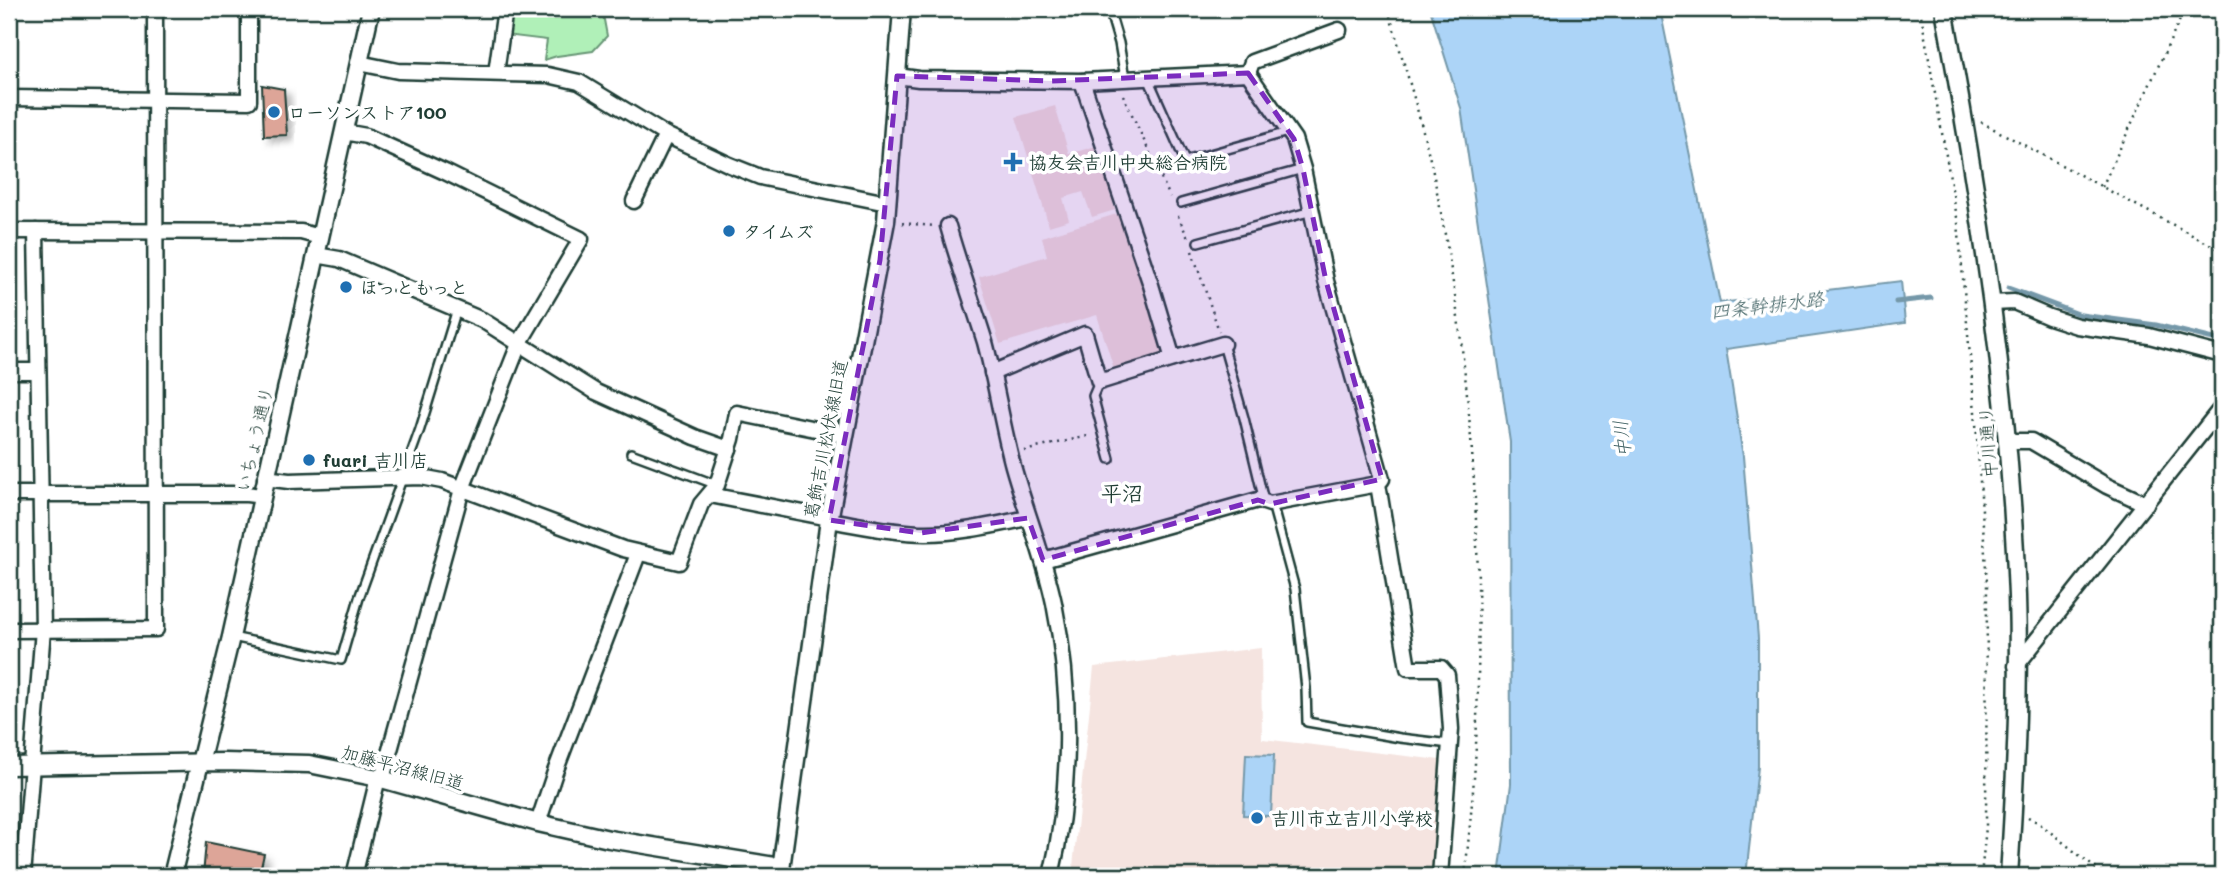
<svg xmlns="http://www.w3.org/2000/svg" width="2231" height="885" viewBox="0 0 2231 885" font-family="Mali,'Klee One',sans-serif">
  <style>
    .built { fill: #f5e4e0 }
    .green { fill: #b0f0b8; stroke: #689676; stroke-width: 2 }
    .water { fill: #acd4f7; stroke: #7498a9; stroke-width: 2 }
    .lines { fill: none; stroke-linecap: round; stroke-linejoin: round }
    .stream { stroke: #7498a9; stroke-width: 5 }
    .building { fill: #dda598; stroke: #1f3d34; stroke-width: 2; filter: url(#shadow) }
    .service-casing { stroke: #1f3d34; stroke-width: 12 }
    .minor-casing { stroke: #1f3d34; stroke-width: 19 }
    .tertiary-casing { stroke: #1f3d34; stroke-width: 21 }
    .path { stroke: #1f3d34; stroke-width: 2.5; stroke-dasharray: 2 5; stroke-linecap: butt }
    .service { stroke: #fff; stroke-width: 7 }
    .minor { stroke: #fff; stroke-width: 14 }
    .tertiary { stroke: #fff; stroke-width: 16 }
    .marked { fill: #7b2cbf; fill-opacity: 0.2; stroke: #7b2cbf; stroke-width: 5; stroke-dasharray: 14 9; stroke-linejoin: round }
    .poi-dot { fill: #1f6fb2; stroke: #fff; stroke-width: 2.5 }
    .labels { text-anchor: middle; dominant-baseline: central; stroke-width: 7; stroke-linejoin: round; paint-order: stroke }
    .poi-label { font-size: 18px; font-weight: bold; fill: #1f3d34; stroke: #fff; text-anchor: start }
    .street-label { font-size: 18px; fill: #1f3d34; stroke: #fff }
    .water-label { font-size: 19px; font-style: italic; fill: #426365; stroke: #fff }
    .quarter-label { font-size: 21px; font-weight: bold; fill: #1f3d34; stroke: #fff }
  </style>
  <defs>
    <filter id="shadow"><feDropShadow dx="6" dy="6" stdDeviation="3.5" flood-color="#0004"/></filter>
  </defs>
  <rect width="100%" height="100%" fill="#fff"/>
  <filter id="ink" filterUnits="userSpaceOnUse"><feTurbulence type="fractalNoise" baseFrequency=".0143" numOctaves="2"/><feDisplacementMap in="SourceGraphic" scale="14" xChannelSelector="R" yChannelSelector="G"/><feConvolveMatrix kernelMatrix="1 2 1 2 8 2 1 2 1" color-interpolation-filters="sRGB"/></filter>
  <g filter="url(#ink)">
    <!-- built -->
    <g class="built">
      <path d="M 1055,106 L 1069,154 L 1096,146 L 1115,210 L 1092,217 L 1083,192 L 1063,198 L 1069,220 L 1049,226 L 1016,117 Z"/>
      <path d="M 1120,213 L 1164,353 L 1114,369 L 1097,315 L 1000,344 L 979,277 L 1047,256 L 1042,237 Z"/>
      <path d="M 1261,648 L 1262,739 L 1440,760 L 1431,876 L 1072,876 L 1094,667 Z"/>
    </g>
    <!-- green -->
    <path class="green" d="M 509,9 L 602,9 L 607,36 L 593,51 L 557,56 L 544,60 L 547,40 L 505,35 Z"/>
    <!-- water -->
    <g class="water">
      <path d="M 1430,9 L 1660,9 L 1720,303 L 1901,281 L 1905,323 L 1726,349 L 1743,456 L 1758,638 L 1758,767 L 1746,876 L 1499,876 L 1511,784 L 1510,442 L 1461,108 Z"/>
      <path d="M 1246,754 L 1274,755 L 1271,816 L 1243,815 Z"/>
    </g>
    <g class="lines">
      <!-- stream -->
      <g class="stream">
        <path d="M 2008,288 L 2081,315 L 2156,325 L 2222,341"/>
        <path d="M 1896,302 L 1931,298"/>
      </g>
    </g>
    <!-- building -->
    <g class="building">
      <path d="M 262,85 L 284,89 L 287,135 L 264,136 Z"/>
      <path d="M 206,842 L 264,854 L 259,876 L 203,876 Z"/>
    </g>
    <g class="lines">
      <!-- service casing -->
      <g class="service-casing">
        <g id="service">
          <path d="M 1109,9 L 1119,43 L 1125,78"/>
          <path d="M 1111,13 L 1129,9"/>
          <path d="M 1148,78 L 1185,161 L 1288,132"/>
          <path d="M 1181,203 L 1303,169"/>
          <path d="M 1198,242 L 1312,211"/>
          <path d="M 1223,344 L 1244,418 L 1264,501"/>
          <path d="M 1099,382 L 1093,396 L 1110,459"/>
          <path d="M 631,453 L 717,485"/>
          <path d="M 1272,504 L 1295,589 L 1306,688 L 1307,722 L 1400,738 L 1450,744"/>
          <path d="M 232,637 L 341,660 L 359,598 L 420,429 L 457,309"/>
        </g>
      </g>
      <!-- minor casing -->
      <g class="minor-casing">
        <g id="minor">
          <path d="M 359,63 L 398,71 L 548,75 L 579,82 L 666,135 L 730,165 L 760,177 L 887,203"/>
          <path d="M 496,73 L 505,9"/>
          <path d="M 1248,73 L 1252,62 L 1339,30"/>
          <path d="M 897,76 L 919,79 L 1082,81 L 1248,73 L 1294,139 L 1303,169 L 1326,281 L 1382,479 L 1378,484 L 1408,668 L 1441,668 L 1447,675 L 1451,729 L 1440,876"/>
          <path d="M 1082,81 L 1151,285 L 1173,359 L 1223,344"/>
          <path d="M 9,98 L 249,101 L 249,9"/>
          <path d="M 344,132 L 366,136 L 445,172 L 581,239 L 519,344 L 462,489 L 382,779"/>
          <path d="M 634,201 L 666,135"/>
          <path d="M 948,226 C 959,265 973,303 985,342 C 996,383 1002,425 1013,466 C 1026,512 1044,556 1054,603 C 1072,691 1072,788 1051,876"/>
          <path d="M 9,231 L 301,232 L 320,237"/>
          <path d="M 316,255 L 339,259 L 482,320 L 596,392 L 695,437 L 729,449"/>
          <path d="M 1992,303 L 2014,302 L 2049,317 L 2077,326 L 2149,336 L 2222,355"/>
          <path d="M 9,371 L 38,371"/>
          <path d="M 992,373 L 1085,334 L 1099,382 L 1173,359"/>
          <path d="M 2007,441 L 2031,441 L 2107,486 L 2146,504"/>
          <path d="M 265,478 L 289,481 L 421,477 L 442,481 L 623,549 L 679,562 L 701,504 L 717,485 L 732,439 L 737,413 L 845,435"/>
          <path d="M 9,494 L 247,494 L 261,496"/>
          <path d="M 710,495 L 829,518"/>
          <path d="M 829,520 C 860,525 894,533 926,533 C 960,533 994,525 1028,518"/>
          <path d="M 1043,560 L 1258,500 L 1270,504 L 1378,484"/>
          <path d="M 9,630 L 156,629 L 155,9"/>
          <path d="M 2016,666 L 2222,407"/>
          <path d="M 538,823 L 555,772 L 638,554"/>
          <path d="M 23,876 L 43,629 L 36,231"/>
          <path d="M 354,876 L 378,778"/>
        </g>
      </g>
      <!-- tertiary casing -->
      <g class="tertiary-casing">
        <g id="tertiary">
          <path d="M 1944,9 C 1980,203 2010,398 2017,596 C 2020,689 2015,783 2009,876"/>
          <path d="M 9,766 L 224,762 L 309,764 L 378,778 L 538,823 L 609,839 L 781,867"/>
          <path d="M 172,876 L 231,637 L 371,9"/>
          <path d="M 780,876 L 829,520 L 886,221 L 902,9"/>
        </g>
      </g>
      <!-- path -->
      <g class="path">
        <path d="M 1388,9 C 1405,68 1424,127 1436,187 C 1473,370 1484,558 1476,745 C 1474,789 1469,833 1465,876"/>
        <path d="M 1920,9 L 1958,223 L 1976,423 L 1987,583 L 1986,827 L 1981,876"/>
        <path d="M 1123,95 L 1170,197"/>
        <path d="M 1981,122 L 2222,251"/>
        <path d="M 2102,187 L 2185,9"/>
        <path d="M 1178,216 L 1188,238"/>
        <path d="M 902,223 L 934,226"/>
        <path d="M 1192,251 L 1219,331"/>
        <path d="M 1024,451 L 1092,435"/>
        <path d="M 2028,817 L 2039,823 L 2105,876"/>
      </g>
      <!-- service -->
      <use href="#service" class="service"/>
      <!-- minor -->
      <use href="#minor" class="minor"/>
      <!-- tertiary -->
      <use href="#tertiary" class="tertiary"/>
    </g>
  </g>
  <!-- marked area -->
  <path class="marked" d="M 1248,73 L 1294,139 L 1303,169 L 1326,281 L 1382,479 L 1270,504 L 1258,500 L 1043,560 L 1028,518 L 921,533 L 829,520 L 880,260 L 897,76 L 1052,81 Z"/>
  <!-- markers -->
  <g class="poi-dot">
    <circle cx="274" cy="112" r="7"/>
    <path d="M1009.5 151.5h7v7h7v7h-7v7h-7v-7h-7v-7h7z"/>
    <circle cx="729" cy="231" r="7"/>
    <circle cx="346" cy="287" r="7"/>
    <circle cx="309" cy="460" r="7"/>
    <circle cx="1257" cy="818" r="7"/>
  </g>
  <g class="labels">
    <!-- poi labels -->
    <g class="poi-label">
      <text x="288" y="112">ローソンストア100</text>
      <text x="1029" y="162">協友会吉川中央総合病院</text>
      <text x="743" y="231">タイムズ</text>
      <text x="360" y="287">ほっともっと</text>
      <text x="323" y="460">fuari 吉川店</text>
      <text x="1271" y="818">吉川市立吉川小学校</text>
    </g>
    <!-- street labels -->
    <g class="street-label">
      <text transform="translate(254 439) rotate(-77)">いちょう通り</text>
      <text transform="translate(825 439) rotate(-79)">葛飾吉川松伏線旧道</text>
      <text transform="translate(1987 442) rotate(-94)">中川通り</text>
      <text transform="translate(403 767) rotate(15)">加藤平沼線旧道</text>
    </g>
    <!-- water labels -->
    <g class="water-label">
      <text transform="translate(1767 304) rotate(-7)">四条幹排水路</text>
      <text transform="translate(1621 439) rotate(-96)">中川</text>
    </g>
    <!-- quarter labels -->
    <g class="quarter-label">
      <text x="1122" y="492">平沼</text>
    </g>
  </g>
  <!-- margin -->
  <rect width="2231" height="885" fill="none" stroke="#fff" stroke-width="35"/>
  <rect x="18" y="18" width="2196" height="850" fill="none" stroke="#1f3d34" stroke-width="2.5" filter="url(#ink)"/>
</svg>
